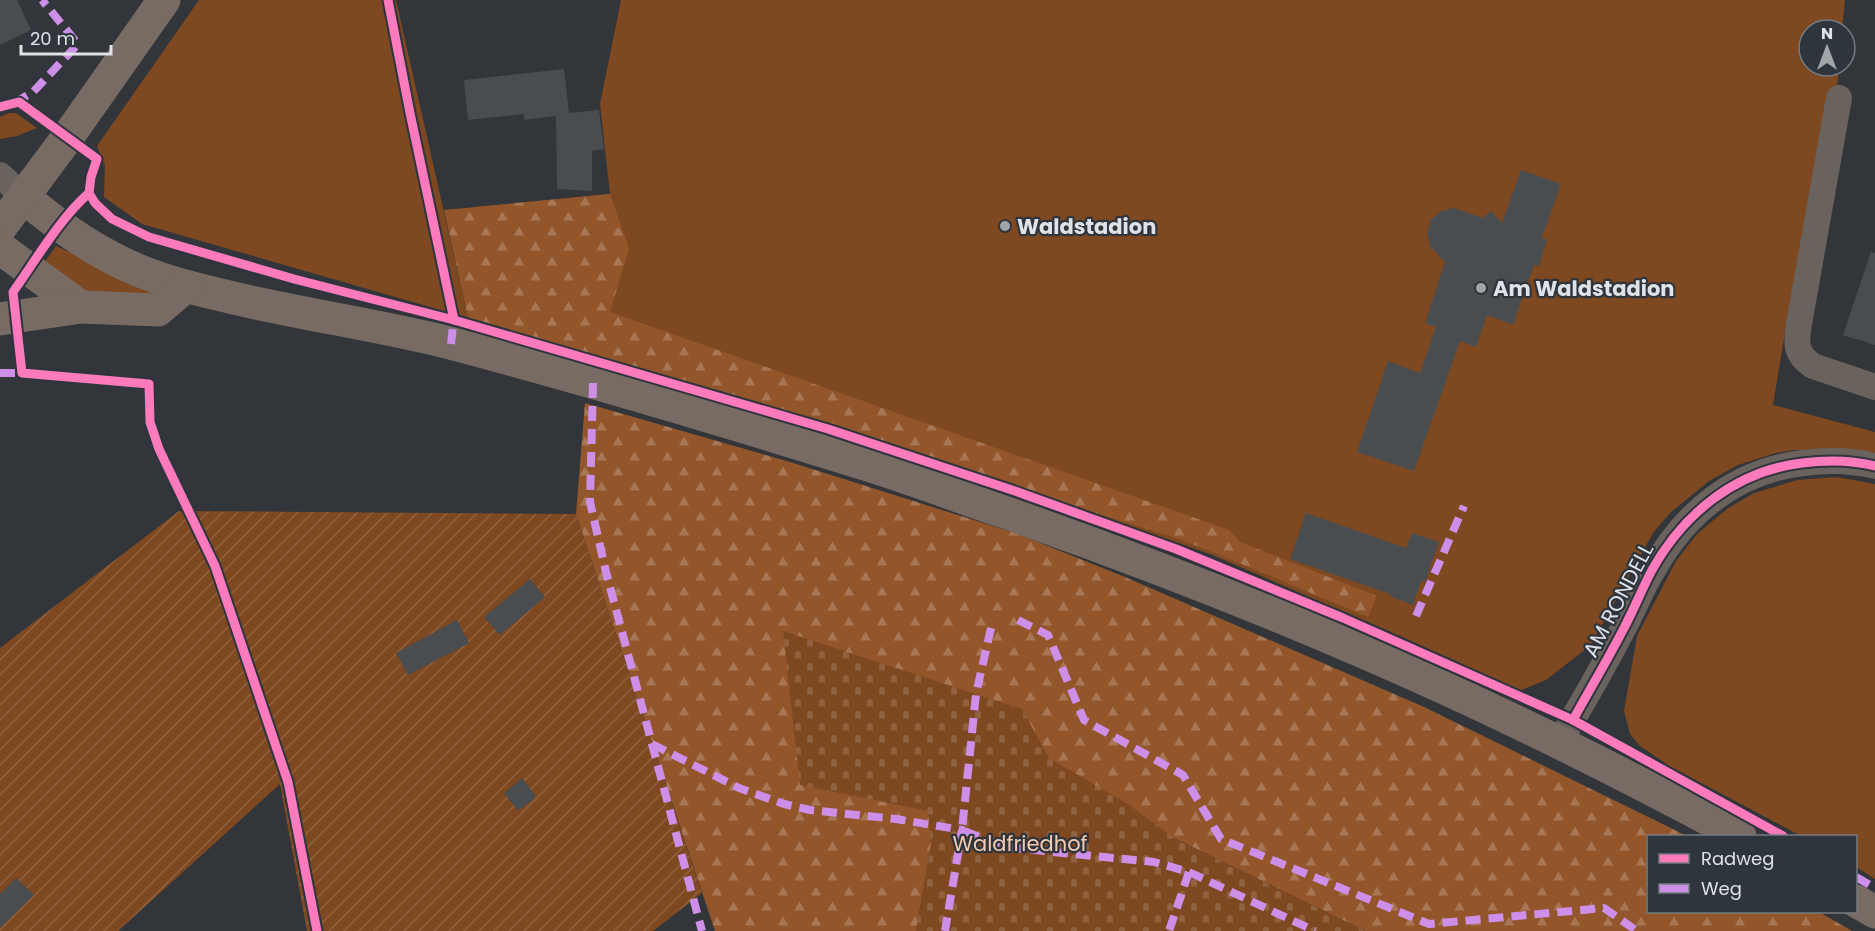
<svg xmlns="http://www.w3.org/2000/svg" width="1875" height="931" viewBox="0 0 1875 931" font-family="Poppins,sans-serif">
  <style>
    .green { fill: #7e4820 }
    .forest { fill: url(#forest-firs) }
    .cemetery { fill: url(#cemetery-stones) }
    .garden { fill: url(#garden-furrows) }
    .building { fill: #4a4d50 }
    .lines { fill: none; stroke-linecap: round; stroke-linejoin: round }
    .street { stroke: #6a625d; stroke-width: 26 }
    .secondary { stroke: #776b64; stroke-width: 33 }
    .quiet { stroke: #ce8fe9; stroke-width: 8; stroke-dasharray: 15 8; stroke-linecap: butt }
    .cycleway-casing { stroke: #2f353c; stroke-width: 13 }
    .cycleway { stroke: #fd7abc; stroke-width: 9 }
    .poi-dot { fill: #a2a6ab; stroke: #2f353c; stroke-width: 2 }
    .labels { text-anchor: middle; dominant-baseline: central; stroke-width: 4.5; stroke-linejoin: round; paint-order: stroke }
    .poi-label { font-size: 21px; font-weight: bold; fill: #dfe3e8; stroke: #2f353c; text-anchor: start }
    .street-label { font-size: 21px; fill: #dfe3e8; stroke: #2f353c }
    .park-label { font-size: 21px; fill: #f4cbb2; stroke: #2f353c }
  </style>
  <defs>
    <pattern id="forest-firs" width="22" height="20" patternUnits="userSpaceOnUse" patternTransform="scale(1.5)"><rect width="22" height="20" fill="#93562b"/><path d="M5 1l3.5 6h-7zM16 11l3.5 6h-7z" fill="#a77654"/></pattern>
    <pattern id="cemetery-stones" width="16" height="16" patternUnits="userSpaceOnUse" patternTransform="scale(1.5)"><rect width="16" height="16" fill="#7e4820"/><path d="M2 7V4a2 2 0 0 1 4 0v3zM10 15v-3a2 2 0 0 1 4 0v3z" fill="#906240"/></pattern>
    <pattern id="garden-furrows" width="10" height="10" patternUnits="userSpaceOnUse" patternTransform="scale(1.5)"><rect width="10" height="10" fill="#7e4820"/><path d="M-1 1l2-2M0 10L10 0M9 11l2-2" fill="none" stroke="#906240"/></pattern>
  </defs>
  <rect width="100%" height="100%" fill="#323539"/>
  <!-- green -->
  <g class="green">
    <path d="M 199,0 L 396,0 L 468,318 L 142,224 L 104,197 L 105,166 L 97,146 Z"/>
    <path d="M 621,0 L 1845,0 L 1842,30 L 1809,30 L 1809,66 L 1839,66 L 1837,90 L 1789,308 L 1773,405 L 1875,432 L 1875,455 L 1839,450 L 1794,450 L 1776,453 L 1738,465 L 1709,481 L 1670,513 L 1653,533 L 1591,645 L 1546,680 L 1519,691 L 1409,640 L 1210,554 L 849,430 L 512,334 L 476,207 L 610,194 L 600,104 Z"/>
    <path d="M 9,113 L 16,113 L 37,128 L 17,136 L 0,139 L 0,117 Z"/>
    <path d="M 56,246 L 153,290 L 153,294 L 79,291 L 42,266 Z"/>
    <path d="M 1837,477 L 1875,484 L 1875,879 L 1856,867 L 1856,836 L 1801,836 L 1671,767 L 1640,746 L 1630,734 L 1624,711 L 1637,636 L 1676,561 L 1697,534 L 1727,509 L 1754,493 L 1797,480 Z"/>
  </g>
  <!-- forest -->
  <g class="forest">
    <path d="M 610,194 L 629,248 L 610,312 L 1229,530 L 1240,542 L 1377,596 L 1368,617 L 1215,553 L 1179,539 L 498,326 L 468,318 L 444,210 Z"/>
    <path d="M 585,403 L 790,462 L 1018,534 L 1125,577 L 1424,707 L 1687,836 L 1648,836 L 1648,912 L 1819,912 L 1852,931 L 1365,931 L 1174,838 L 931,846 L 916,931 L 715,931 L 576,514 Z"/>
  </g>
  <!-- cemetery -->
  <path class="cemetery" d="M 783,631 L 1022,709 L 1049,758 L 1128,804 L 1174,838 L 1365,931 L 916,931 L 931,846 L 928,811 L 800,785 Z"/>
  <!-- garden -->
  <path class="garden" d="M 179,511 L 576,514 L 702,893 L 653,931 L 307,931 L 280,784 L 118,931 L 0,931 L 0,648 Z"/>
  <!-- building -->
  <g class="building">
    <path d="M 0,0 L 17,0 L 31,30 L 0,45 Z"/>
    <path d="M 564,69 L 569,113 L 599,110 L 604,149 L 592,151 L 592,191 L 557,189 L 556,116 L 524,120 L 524,114 L 468,120 L 464,80 Z"/>
    <path d="M 1521,170 L 1561,184 L 1542,238 L 1547,240 L 1539,266 L 1534,265 L 1513,325 L 1487,315 L 1476,347 L 1460,341 L 1414,471 L 1357,452 L 1388,361 L 1420,373 L 1436,327 L 1425,323 L 1445,262 L 1430,246 L 1427,233 L 1431,220 L 1441,211 L 1454,208 L 1483,218 L 1491,211 L 1502,223 Z"/>
    <path d="M 1871,252 L 1875,253 L 1875,345 L 1843,335 Z"/>
    <path d="M 1306,513 L 1406,548 L 1412,533 L 1439,542 L 1425,582 L 1421,581 L 1413,605 L 1390,596 L 1390,594 L 1290,559 Z"/>
    <path d="M 530,579 L 545,597 L 500,635 L 484,617 Z"/>
    <path d="M 457,620 L 469,643 L 408,675 L 396,653 Z"/>
    <path d="M 522,778 L 536,797 L 518,811 L 504,793 Z"/>
    <path d="M 16,878 L 34,895 L 0,928 L 0,894 Z"/>
  </g>
  <g class="lines">
    <!-- street -->
    <g class="street">
      <path d="M 1839,98 L 1799,324 C 1796,344 1795,354 1813,366 L 1875,387"/>
      <path d="M 0,175 L 24,197"/>
      <path d="M 1559,742 C 1581,706 1602,669 1622,631 C 1633,611 1641,589 1653,570 C 1685,512 1736,471 1803,463 C 1827,460 1851,460 1875,466"/>
    </g>
    <!-- secondary -->
    <g class="secondary">
      <path d="M 24,197 C 60,228 96,253 140,271 C 172,284 205,291 238,299 C 307,315 377,325 446,342 C 584,378 720,419 855,461 C 905,476 954,495 1004,512 C 1155,565 1305,624 1451,691 C 1549,736 1645,785 1740,836"/>
      <path d="M 0,228 L 67,138 L 164,0"/>
      <path d="M 0,248 L 81,307"/>
      <path d="M 0,319 L 81,307 L 158,310 L 185,287"/>
      <path d="M 1856,901 L 1875,912"/>
    </g>
    <!-- quiet -->
    <g class="quiet">
      <path d="M 14,103 L 33,92 L 78,44 L 42,0"/>
      <path d="M 451,344 L 454,317"/>
      <path d="M 0,373 L 22,373 L 22,368"/>
      <path d="M 593,383 L 590,502 L 606,572 L 702,931"/>
      <path d="M 1416,616 L 1464,506"/>
      <path d="M 1018,620 L 1048,635 L 1084,720 L 1183,775 L 1221,839 L 1429,924 L 1604,908 L 1637,931"/>
      <path d="M 991,628 L 976,694 L 962,830 L 1004,847 L 1154,862 L 1189,872 L 1169,931"/>
      <path d="M 652,744 L 739,788 L 784,804 L 810,810 L 896,819 L 962,830 L 945,931"/>
      <path d="M 1189,872 L 1315,931"/>
      <path d="M 1856,877 L 1875,888"/>
    </g>
    <!-- cycleway casing -->
    <g class="cycleway-casing">
      <g id="cycleway">
        <path d="M 388,0 L 410,113 L 454,320"/>
        <path d="M 0,107 L 19,102 L 97,159 L 91,177 L 89,193 L 95,203 L 112,219 L 149,237 L 294,279 L 454,320 L 828,429 L 1015,491 L 1176,549 L 1343,618 L 1573,720 L 1783,836"/>
        <path d="M 89,193 C 61,217 35,261 13,292 L 22,373 L 149,384 L 150,422 L 159,449 L 215,566 L 288,782 L 317,931"/>
        <path d="M 1573,720 C 1590,689 1608,659 1624,628 C 1634,609 1642,589 1652,570 C 1684,513 1736,471 1802,463 C 1827,460 1851,460 1875,466"/>
      </g>
    </g>
    <!-- cycleway -->
    <use href="#cycleway" class="cycleway"/>
  </g>
  <!-- markers -->
  <g class="poi-dot">
    <circle cx="1005" cy="226" r="6"/>
    <circle cx="1481" cy="288" r="6"/>
  </g>
  <g class="labels">
    <!-- poi labels -->
    <g class="poi-label">
      <text x="1017" y="226">Waldstadion</text>
      <text x="1493" y="288">Am Waldstadion</text>
    </g>
    <!-- street labels -->
    <g class="street-label">
      <text transform="translate(1618 600) rotate(-62)">AM RONDELL</text>
    </g>
    <!-- park labels -->
    <g class="park-label">
      <text x="1020" y="843">Waldfriedhof</text>
    </g>
  </g>
  <!-- legend -->
  <rect x="1647" y="835" width="210" height="78" fill="#2f353c" stroke="#757b81" stroke-width="1.5"/>
  <rect x="1659" y="854" width="30" height="9" fill="#fd7abc" stroke="#757b81" stroke-width="1.5"/>
  <text x="1701" y="865" font-size="18" fill="#dfe3e8">Radweg</text>
  <rect x="1659" y="884" width="30" height="9" fill="#ce8fe9" stroke="#757b81" stroke-width="1.5"/>
  <text x="1701" y="895" font-size="18" fill="#dfe3e8">Weg</text>
  <!-- north arrow -->
  <g transform="translate(1827 48)"><circle r="28" fill="#2f353c" stroke="#757b81" stroke-width="1.5"/>
  <path d="M0-4.5L10 22L0 15L-10 22Z" fill="#a2a6ab"/>
  <text y="-9" font-size="16" font-weight="bold" text-anchor="middle" fill="#dfe3e8">N</text>
  </g>
  <!-- scale -->
  <path d="M21 45v9h90v-9" fill="none" stroke="#dfe3e8" stroke-width="3"/>
  <text x="30" y="45" font-size="18" fill="#dfe3e8" stroke="#2f353c" stroke-width="4.5" paint-order="stroke">20 m</text>
</svg>
